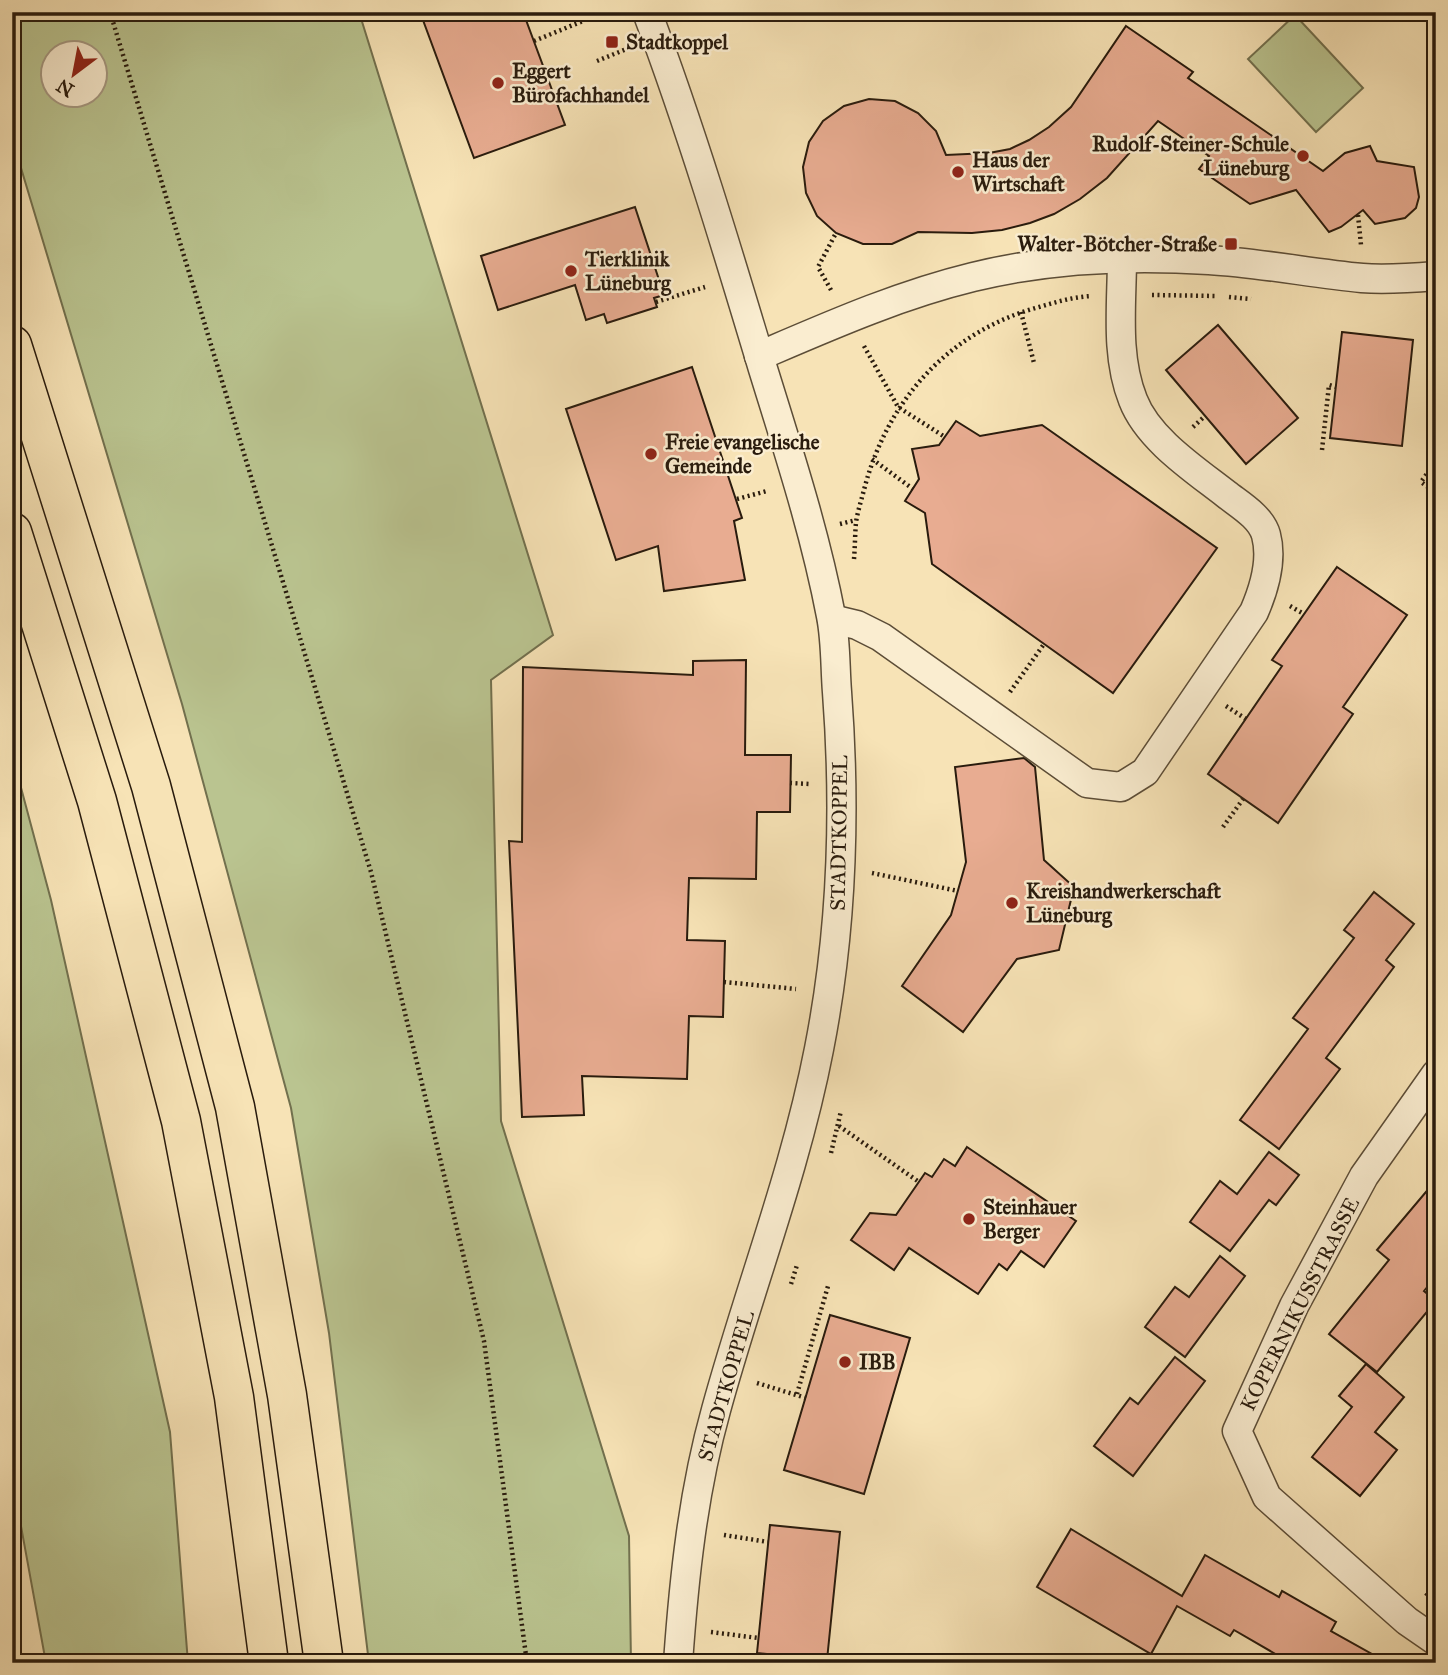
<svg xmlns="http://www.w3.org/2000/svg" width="1448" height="1675" viewBox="0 0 1448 1675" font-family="'IM FELL Great Primer',serif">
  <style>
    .green { fill: #bac490; stroke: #72704e; stroke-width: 2; fill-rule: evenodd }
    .building { fill: #e8ac91; stroke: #291b0d; stroke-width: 2 }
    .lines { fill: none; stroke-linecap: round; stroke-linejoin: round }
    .street-casing { stroke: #5c4d37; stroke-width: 31 }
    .highway-casing { stroke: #291b0d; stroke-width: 41 }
    .path { stroke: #291b0d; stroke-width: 4.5; stroke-dasharray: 2 3.5; stroke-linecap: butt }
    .street { stroke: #faedd0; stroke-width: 28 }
    .highway { stroke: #f7e3b6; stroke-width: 38 }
    .poi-dot { fill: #8f2418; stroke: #faedd0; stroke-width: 2.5 }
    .labels { text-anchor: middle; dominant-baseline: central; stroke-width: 5; stroke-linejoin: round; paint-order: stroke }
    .poi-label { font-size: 21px; font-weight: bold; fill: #291b0d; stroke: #faedd0; text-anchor: start }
    .street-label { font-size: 21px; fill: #291b0d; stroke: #faedd0 }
  </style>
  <rect width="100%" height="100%" fill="#f7e3b6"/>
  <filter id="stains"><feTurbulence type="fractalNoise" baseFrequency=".00286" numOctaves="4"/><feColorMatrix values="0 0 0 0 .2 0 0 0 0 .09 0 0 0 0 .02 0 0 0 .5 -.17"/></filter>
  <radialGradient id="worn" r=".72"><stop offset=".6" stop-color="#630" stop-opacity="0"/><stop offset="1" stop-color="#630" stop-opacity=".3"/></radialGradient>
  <!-- green -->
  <g class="green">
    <path d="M 12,12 L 359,12 L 553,635 L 491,680 L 501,1121 L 629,1536 L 631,1663 L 369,1663 L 329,1333 L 291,1108 L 182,704 L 12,138 ZM 52,52 L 94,52 L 94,94 L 52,94 Z"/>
    <path d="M 1295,15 L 1363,88 L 1316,132 L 1248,59 Z"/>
    <path d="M 12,754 L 51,900 L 170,1432 L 188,1663 L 46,1663 L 12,1477 Z"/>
  </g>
  <!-- building -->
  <g class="building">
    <path d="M 420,12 L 523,12 L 565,125 L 474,158 Z"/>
    <path d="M 1126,26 L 1193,72 L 1188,78 L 1323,171 L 1345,153 L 1370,146 L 1377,161 L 1414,167 L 1419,197 L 1416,208 L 1405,218 L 1375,224 L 1363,210 L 1341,227 L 1329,232 L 1296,190 L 1250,204 L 1199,169 L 1209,156 L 1158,121 L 1107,178 L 1080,199 L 1054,214 L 1030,223 L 1002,230 L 972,233 L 918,232 L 892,244 L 863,244 L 836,233 L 817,216 L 806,193 L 803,167 L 809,142 L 823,121 L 844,106 L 869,99 L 895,101 L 918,113 L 936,131 L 946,155 L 989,153 L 1010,149 L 1029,140 L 1049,127 L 1071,107 Z"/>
    <path d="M 635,207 L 664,295 L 654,298 L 657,307 L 607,323 L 604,314 L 586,320 L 575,285 L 498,310 L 481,256 Z"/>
    <path d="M 1218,325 L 1298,418 L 1246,464 L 1166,370 Z"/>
    <path d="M 1342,332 L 1413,340 L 1402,446 L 1330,438 Z"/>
    <path d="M 692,367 L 742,518 L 734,521 L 745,580 L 664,591 L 658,546 L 616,560 L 566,409 Z"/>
    <path d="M 956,421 L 980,436 L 1042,425 L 1217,548 L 1113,693 L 932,564 L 925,513 L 905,501 L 919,479 L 912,449 L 939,445 Z"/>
    <path d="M 1337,567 L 1407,615 L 1343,707 L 1353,714 L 1278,823 L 1208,774 L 1282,666 L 1272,660 Z"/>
    <path d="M 746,660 L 745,755 L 791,755 L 790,812 L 757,812 L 756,879 L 689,878 L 687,940 L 725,941 L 723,1017 L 689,1016 L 687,1079 L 582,1076 L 584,1115 L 522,1117 L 509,841 L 522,842 L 523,667 L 693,675 L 693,661 Z"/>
    <path d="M 1024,758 L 1035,767 L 1044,860 L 1074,887 L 1059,950 L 1017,959 L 963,1032 L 902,986 L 951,915 L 966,862 L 955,767 Z"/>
    <path d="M 1374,892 L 1414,924 L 1386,960 L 1394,967 L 1326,1058 L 1340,1069 L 1279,1149 L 1240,1120 L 1308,1029 L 1293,1018 L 1354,938 L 1344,930 Z"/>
    <path d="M 967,1147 L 1076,1221 L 1044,1267 L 1021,1251 L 1007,1270 L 999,1264 L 978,1294 L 909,1248 L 894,1270 L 851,1240 L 870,1213 L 896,1215 L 925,1173 L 932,1177 L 944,1159 L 955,1166 Z"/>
    <path d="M 1269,1152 L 1299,1175 L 1276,1205 L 1269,1200 L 1230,1251 L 1190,1222 L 1220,1181 L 1237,1194 Z"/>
    <path d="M 1436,1180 L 1436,1276 L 1424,1291 L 1436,1301 L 1377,1372 L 1329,1334 L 1389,1260 L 1377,1250 Z"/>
    <path d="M 1220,1256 L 1245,1276 L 1185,1357 L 1145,1327 L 1175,1287 L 1189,1297 Z"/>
    <path d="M 830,1315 L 910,1338 L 864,1494 L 784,1470 Z"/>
    <path d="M 1175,1357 L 1205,1381 L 1133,1476 L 1094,1446 L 1130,1398 L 1138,1404 Z"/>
    <path d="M 1366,1364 L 1404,1397 L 1375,1432 L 1397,1450 L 1360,1496 L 1312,1457 L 1352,1407 L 1339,1396 Z"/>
    <path d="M 770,1525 L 840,1532 L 827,1660 L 757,1653 Z"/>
    <path d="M 1071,1529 L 1182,1596 L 1205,1555 L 1279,1597 L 1282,1591 L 1336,1622 L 1331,1631 L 1388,1663 L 1291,1663 L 1234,1630 L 1230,1636 L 1177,1606 L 1151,1654 L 1037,1587 Z"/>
  </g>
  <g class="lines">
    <!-- street casing -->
    <g class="street-casing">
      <g id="street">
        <path d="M 647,12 C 691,129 727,249 763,369 C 788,450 815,532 831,616 C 836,641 835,667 837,692 C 846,811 842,932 819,1049 C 795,1173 749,1289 716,1410 C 693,1492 684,1578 678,1663"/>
        <path d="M 759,356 C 829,326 899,295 973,277 C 1050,258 1130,255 1209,260 C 1260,263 1311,273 1362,278 C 1386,280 1412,278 1436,276"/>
        <path d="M 832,619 L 857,625 L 881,637 L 1087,783 L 1121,787 L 1145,772 L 1254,612 C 1264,589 1273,561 1266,535 C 1261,517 1240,505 1226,494 C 1194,469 1148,439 1133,400 C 1115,355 1122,304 1122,257"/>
        <path d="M 1436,1074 L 1364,1176 L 1294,1306 L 1237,1431 L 1267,1497 L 1407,1621 L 1436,1641"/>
      </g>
    </g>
    <!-- highway casing -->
    <g class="highway-casing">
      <g id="highway">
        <path d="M 12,345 L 151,786 L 235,1107 L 287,1395 L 324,1663"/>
        <path d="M 12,532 L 97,801 L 181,1121 L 234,1397 L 269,1663"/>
      </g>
    </g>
    <!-- path -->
    <g class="path">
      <path d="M 110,12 L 371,872 L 484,1341 L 527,1663"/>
      <path d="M 534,41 L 583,21"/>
      <path d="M 597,61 L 629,48"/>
      <path d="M 1358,215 L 1361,245"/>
      <path d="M 831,290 L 818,267 L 836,233"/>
      <path d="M 1152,295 L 1217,296"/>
      <path d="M 1229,297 L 1251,299"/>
      <path d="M 656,302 L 705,287"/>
      <path d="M 1021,312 L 1034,363"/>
      <path d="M 864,346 L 898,407 L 945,437"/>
      <path d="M 1193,427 L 1205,416"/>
      <path d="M 1322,450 L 1329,385 L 1336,387"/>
      <path d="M 872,459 L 913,489"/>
      <path d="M 1436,461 L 1421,482 L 1436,493"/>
      <path d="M 737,499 L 767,491"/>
      <path d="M 840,524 L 856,520"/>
      <path d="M 854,559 C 855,547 855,534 856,522 C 858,510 862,498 865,486 C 889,398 950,331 1039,307 C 1056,302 1073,297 1091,296"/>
      <path d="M 1290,606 L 1304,614"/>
      <path d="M 1010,692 L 1044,644"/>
      <path d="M 1226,706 L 1246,719"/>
      <path d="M 790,783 L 810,784"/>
      <path d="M 1223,827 L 1243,799"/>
      <path d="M 872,873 L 958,891"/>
      <path d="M 724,982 L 796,989"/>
      <path d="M 839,1126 L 919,1182"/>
      <path d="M 831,1153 L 841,1111"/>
      <path d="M 791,1284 L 797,1265"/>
      <path d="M 757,1383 L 806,1398"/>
      <path d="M 797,1394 L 828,1286"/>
      <path d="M 724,1535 L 768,1542"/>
      <path d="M 1426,1596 L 1436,1583"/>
      <path d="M 711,1632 L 758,1638"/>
    </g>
    <!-- street -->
    <use href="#street" class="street"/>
    <!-- highway -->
    <use href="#highway" class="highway"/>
  </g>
  <!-- markers -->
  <g class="poi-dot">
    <rect x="605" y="35" width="14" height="14" rx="3.5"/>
    <circle cx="498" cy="83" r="7"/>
    <circle cx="1303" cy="156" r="7"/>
    <circle cx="958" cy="172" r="7"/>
    <rect x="1224" y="237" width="14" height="14" rx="3.5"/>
    <circle cx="571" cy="271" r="7"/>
    <circle cx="651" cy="454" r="7"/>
    <circle cx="1012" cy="903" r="7"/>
    <circle cx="969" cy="1219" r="7"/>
    <circle cx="845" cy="1362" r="7"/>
  </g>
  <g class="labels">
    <!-- poi labels -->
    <g class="poi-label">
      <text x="626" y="42">Stadtkoppel</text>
      <text x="512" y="71">Eggert<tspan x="512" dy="24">Bürofachhandel</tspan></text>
      <text x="1289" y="144" text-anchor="end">Rudolf-Steiner-Schule<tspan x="1289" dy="24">Lüneburg</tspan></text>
      <text x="972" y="160">Haus der<tspan x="972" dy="24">Wirtschaft</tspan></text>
      <text x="1217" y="244" text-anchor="end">Walter-Bötcher-Straße</text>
      <text x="585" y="259">Tierklinik<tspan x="585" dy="24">Lüneburg</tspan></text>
      <text x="665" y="442">Freie evangelische<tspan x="665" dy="24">Gemeinde</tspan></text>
      <text x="1026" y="891">Kreishandwerkerschaft<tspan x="1026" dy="24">Lüneburg</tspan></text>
      <text x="983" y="1207">Steinhauer<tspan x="983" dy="24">Berger</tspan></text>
      <text x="859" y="1362">IBB</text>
    </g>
    <!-- street labels -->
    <g class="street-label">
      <text transform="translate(839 833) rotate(-89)">STADTKOPPEL</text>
      <text transform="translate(1300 1304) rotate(-63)">KOPERNIKUSSTRASSE</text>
      <text transform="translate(726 1386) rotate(-74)">STADTKOPPEL</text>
    </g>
  </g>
  <!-- margin -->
  <rect width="1448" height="1675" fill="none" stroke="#f7e3b6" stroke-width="42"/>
  <rect x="14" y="14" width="1420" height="1647" fill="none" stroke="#291b0d" stroke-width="3.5"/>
  <rect x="21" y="21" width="1406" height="1633" fill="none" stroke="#291b0d" stroke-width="2"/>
  <!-- north arrow -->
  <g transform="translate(74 74) rotate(212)"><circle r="33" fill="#faedd0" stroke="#a69982" stroke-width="2"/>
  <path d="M0-5L12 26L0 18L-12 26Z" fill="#8f2418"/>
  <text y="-10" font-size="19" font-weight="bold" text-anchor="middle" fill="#291b0d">N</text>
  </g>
  <rect width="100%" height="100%" filter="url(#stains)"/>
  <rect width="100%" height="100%" fill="url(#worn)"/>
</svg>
